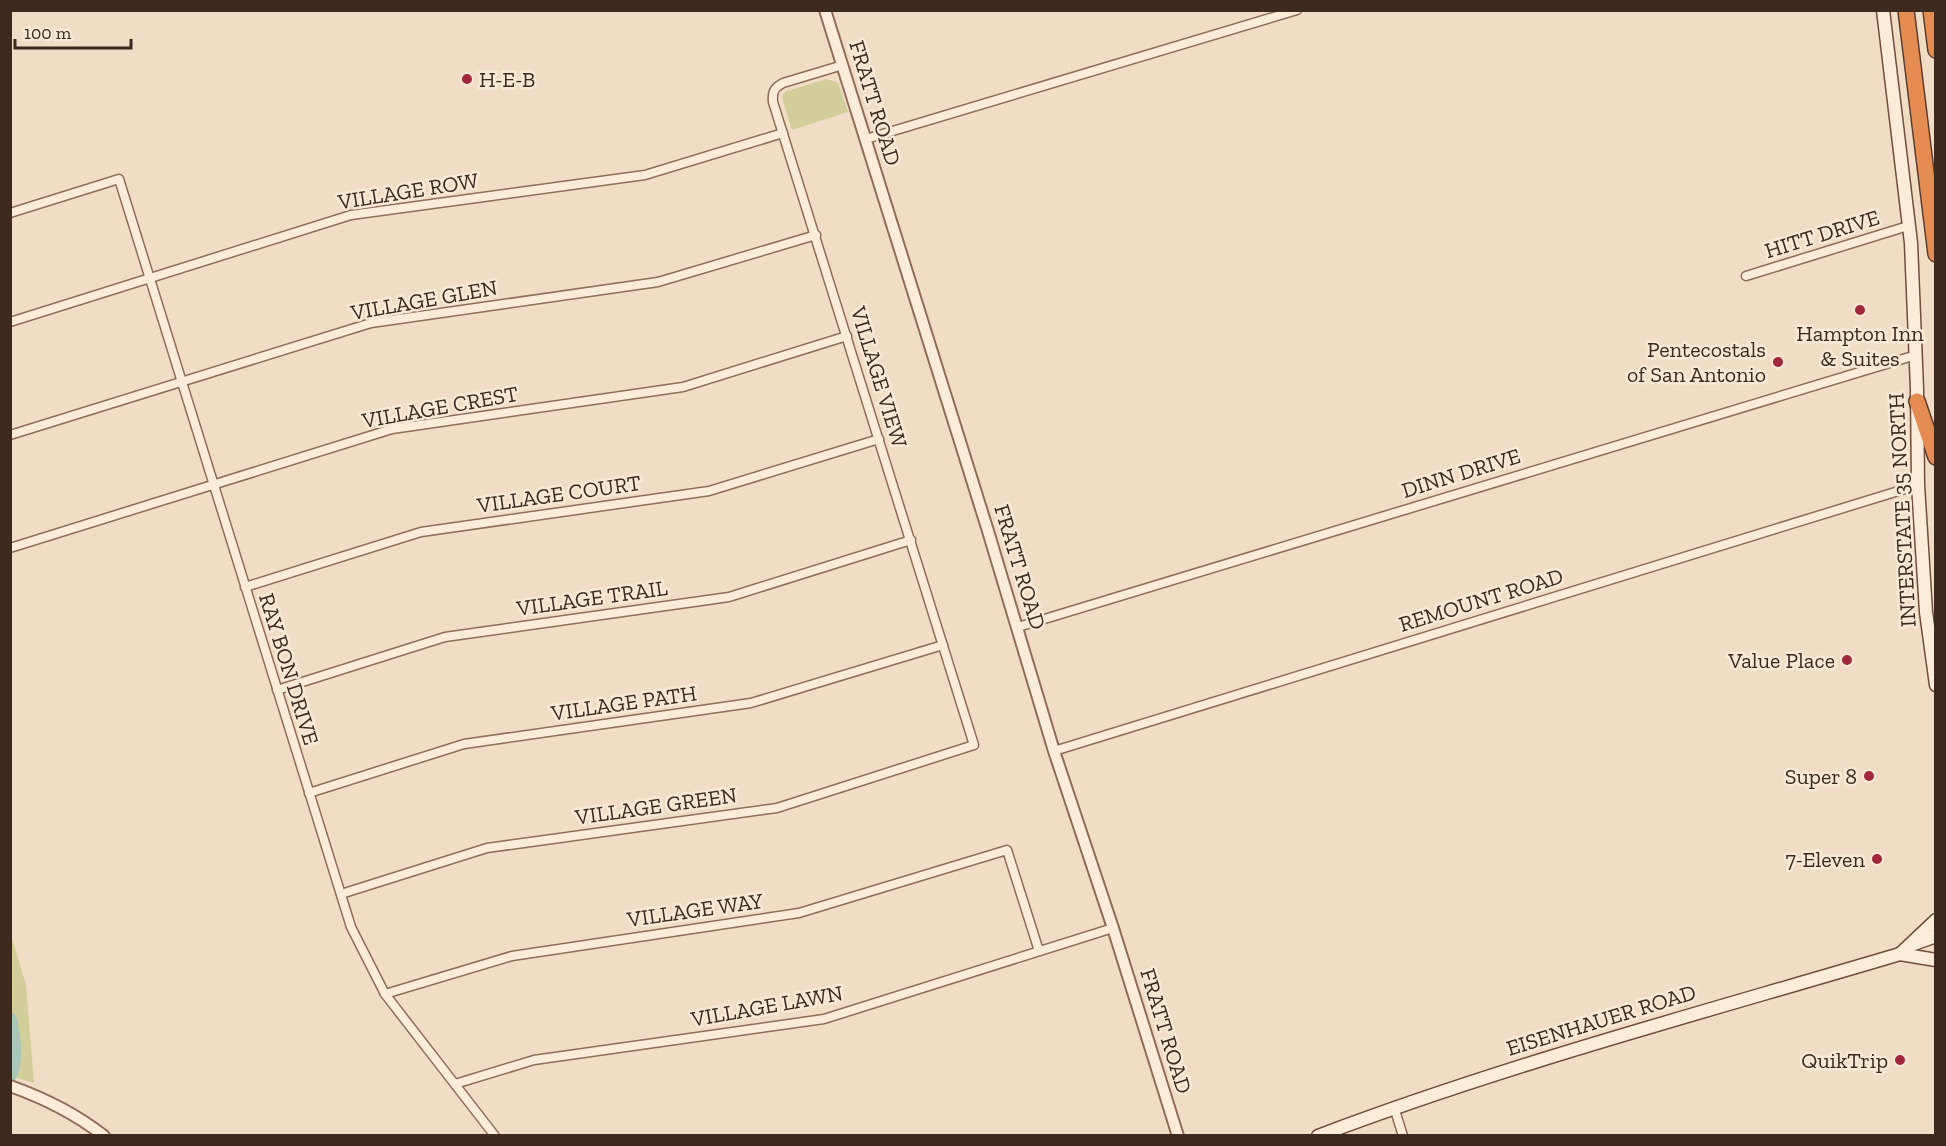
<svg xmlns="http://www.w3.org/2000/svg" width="1946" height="1146" viewBox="0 0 1946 1146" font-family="'Zilla Slab',serif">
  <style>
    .green { fill: #d1ce99 }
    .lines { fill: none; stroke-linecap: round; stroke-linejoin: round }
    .river { stroke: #a8c5b7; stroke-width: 14 }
    .minor-casing { stroke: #8e6d5a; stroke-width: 11 }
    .tertiary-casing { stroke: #8e6d5a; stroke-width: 14 }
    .secondary-casing { stroke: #704e3d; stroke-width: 15 }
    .motorway-casing { stroke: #5c3c2e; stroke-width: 18 }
    .minor { stroke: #fbecda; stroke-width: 8 }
    .tertiary { stroke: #fbecda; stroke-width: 10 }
    .secondary { stroke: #fbecda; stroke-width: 12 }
    .motorway { stroke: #e58c53; stroke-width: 15 }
    .poi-dot { fill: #a2263c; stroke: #f8e9d6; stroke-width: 2 }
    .labels { text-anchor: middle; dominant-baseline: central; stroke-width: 5; stroke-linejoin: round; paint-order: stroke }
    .poi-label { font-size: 22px; fill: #3e291f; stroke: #f8e9d6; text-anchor: end }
    .street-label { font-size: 22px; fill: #3e291f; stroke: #f8e9d6 }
  </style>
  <rect width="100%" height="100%" fill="#f1ddc6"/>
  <!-- green -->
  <g class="green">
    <path d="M 827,79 L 838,83 L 848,112 L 792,130 L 782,98 L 783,94 L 787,91 Z"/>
    <path d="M 11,935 L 26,985 L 34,1083 L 11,1076 Z"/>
  </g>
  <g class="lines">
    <!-- river -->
    <path class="river" d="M 10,1020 C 14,1038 17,1058 10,1075"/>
    <!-- minor casing -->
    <g class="minor-casing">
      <g id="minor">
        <path d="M 866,139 L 1297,10"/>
        <path d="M 10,213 L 119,179 L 351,927 L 385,994 L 495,1136"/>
        <path d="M 1746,276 L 1908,226"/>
        <path d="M 10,322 L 351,215 L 645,175 L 783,133"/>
        <path d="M 10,435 L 371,323 L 658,282 L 816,235"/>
        <path d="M 10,548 L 392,429 L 683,387 L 847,336"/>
        <path d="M 245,587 L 421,532 L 709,491 L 879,439"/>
        <path d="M 1018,627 L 1916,355"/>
        <path d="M 277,690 L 445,637 L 729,597 L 911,540"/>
        <path d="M 1054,751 L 1918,485"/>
        <path d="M 309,793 L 464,744 L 751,703 L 943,645"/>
        <path d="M 341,894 L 487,848 L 777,808 L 974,745 L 773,102 C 772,92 774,88 783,83 L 843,65"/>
        <path d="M 385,994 L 512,956 L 799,913 L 1007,850 L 1039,951"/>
        <path d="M 455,1084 L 534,1060 L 824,1019 L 1113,928"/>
        <path d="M 1394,1107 L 1403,1136"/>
      </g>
    </g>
    <!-- tertiary casing -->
    <g class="tertiary-casing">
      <g id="tertiary">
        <path d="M 825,10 L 988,531 L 1054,751 L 1113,928 L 1178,1136"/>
        <path d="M 10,1086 C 44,1098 76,1114 104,1136"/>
      </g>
    </g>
    <!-- secondary casing -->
    <g class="secondary-casing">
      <g id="secondary">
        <path d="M 1883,10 L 1911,243 L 1917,389 L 1918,485 L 1926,612 L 1936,685"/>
        <path d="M 1911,945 L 1936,936"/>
        <path d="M 1900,954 L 1936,920"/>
        <path d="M 1318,1136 C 1508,1064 1705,1012 1900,954 L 1936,960"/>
      </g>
    </g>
    <!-- motorway casing -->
    <g class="motorway-casing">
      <g id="motorway">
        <path d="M 1906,10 L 1936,254"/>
        <path d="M 1931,10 L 1936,50"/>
        <path d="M 1917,401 L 1936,457"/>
      </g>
    </g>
    <!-- minor -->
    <use href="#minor" class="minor"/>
    <!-- tertiary -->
    <use href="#tertiary" class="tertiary"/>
    <!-- secondary -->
    <use href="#secondary" class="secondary"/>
    <!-- motorway -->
    <use href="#motorway" class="motorway"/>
  </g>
  <!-- markers -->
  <g class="poi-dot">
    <circle cx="467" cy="79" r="6"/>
    <circle cx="1860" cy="310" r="6"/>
    <circle cx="1778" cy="362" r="6"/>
    <circle cx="1847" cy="660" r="6"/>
    <circle cx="1869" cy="776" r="6"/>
    <circle cx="1877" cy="859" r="6"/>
    <circle cx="1900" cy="1060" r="6"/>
  </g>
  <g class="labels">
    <!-- poi labels -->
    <g class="poi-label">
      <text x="479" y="79" text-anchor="start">H-E-B</text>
      <text x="1860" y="333" text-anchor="middle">Hampton Inn<tspan x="1860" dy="25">&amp; Suites</tspan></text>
      <text x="1766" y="349">Pentecostals<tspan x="1766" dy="25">of San Antonio</tspan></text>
      <text x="1835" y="660">Value Place</text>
      <text x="1857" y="776">Super 8</text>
      <text x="1865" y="859">7-Eleven</text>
      <text x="1888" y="1060">QuikTrip</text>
    </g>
    <!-- street labels -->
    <g class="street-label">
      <text transform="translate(875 103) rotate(73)">FRATT ROAD</text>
      <text transform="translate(408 191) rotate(-9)">VILLAGE ROW</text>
      <text transform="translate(1822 234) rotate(-17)">HITT DRIVE</text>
      <text transform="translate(424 300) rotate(-10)">VILLAGE GLEN</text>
      <text transform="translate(879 377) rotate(73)">VILLAGE VIEW</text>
      <text transform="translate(440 407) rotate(-10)">VILLAGE CREST</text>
      <text transform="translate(1461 473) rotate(-17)">DINN DRIVE</text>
      <text transform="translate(559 494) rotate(-8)">VILLAGE COURT</text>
      <text transform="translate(1902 510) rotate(-93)">INTERSTATE 35 NORTH</text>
      <text transform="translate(1020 567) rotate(73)">FRATT ROAD</text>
      <text transform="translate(592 598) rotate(-8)">VILLAGE TRAIL</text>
      <text transform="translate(1481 600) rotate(-17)">REMOUNT ROAD</text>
      <text transform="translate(289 669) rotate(73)">RAY BON DRIVE</text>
      <text transform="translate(624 703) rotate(-8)">VILLAGE PATH</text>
      <text transform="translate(656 806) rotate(-8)">VILLAGE GREEN</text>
      <text transform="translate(695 910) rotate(-8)">VILLAGE WAY</text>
      <text transform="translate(767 1006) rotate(-10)">VILLAGE LAWN</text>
      <text transform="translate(1601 1020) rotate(-17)">EISENHAUER ROAD</text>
      <text transform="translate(1166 1031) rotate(73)">FRATT ROAD</text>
    </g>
  </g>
  <!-- border -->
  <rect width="1946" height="1146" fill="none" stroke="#3e291f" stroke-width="24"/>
  <!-- scale -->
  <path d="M15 39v9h116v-9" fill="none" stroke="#3e291f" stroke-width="3"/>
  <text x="24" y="39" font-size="18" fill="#3e291f" stroke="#f8e9d6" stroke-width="4.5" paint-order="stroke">100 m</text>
</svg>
